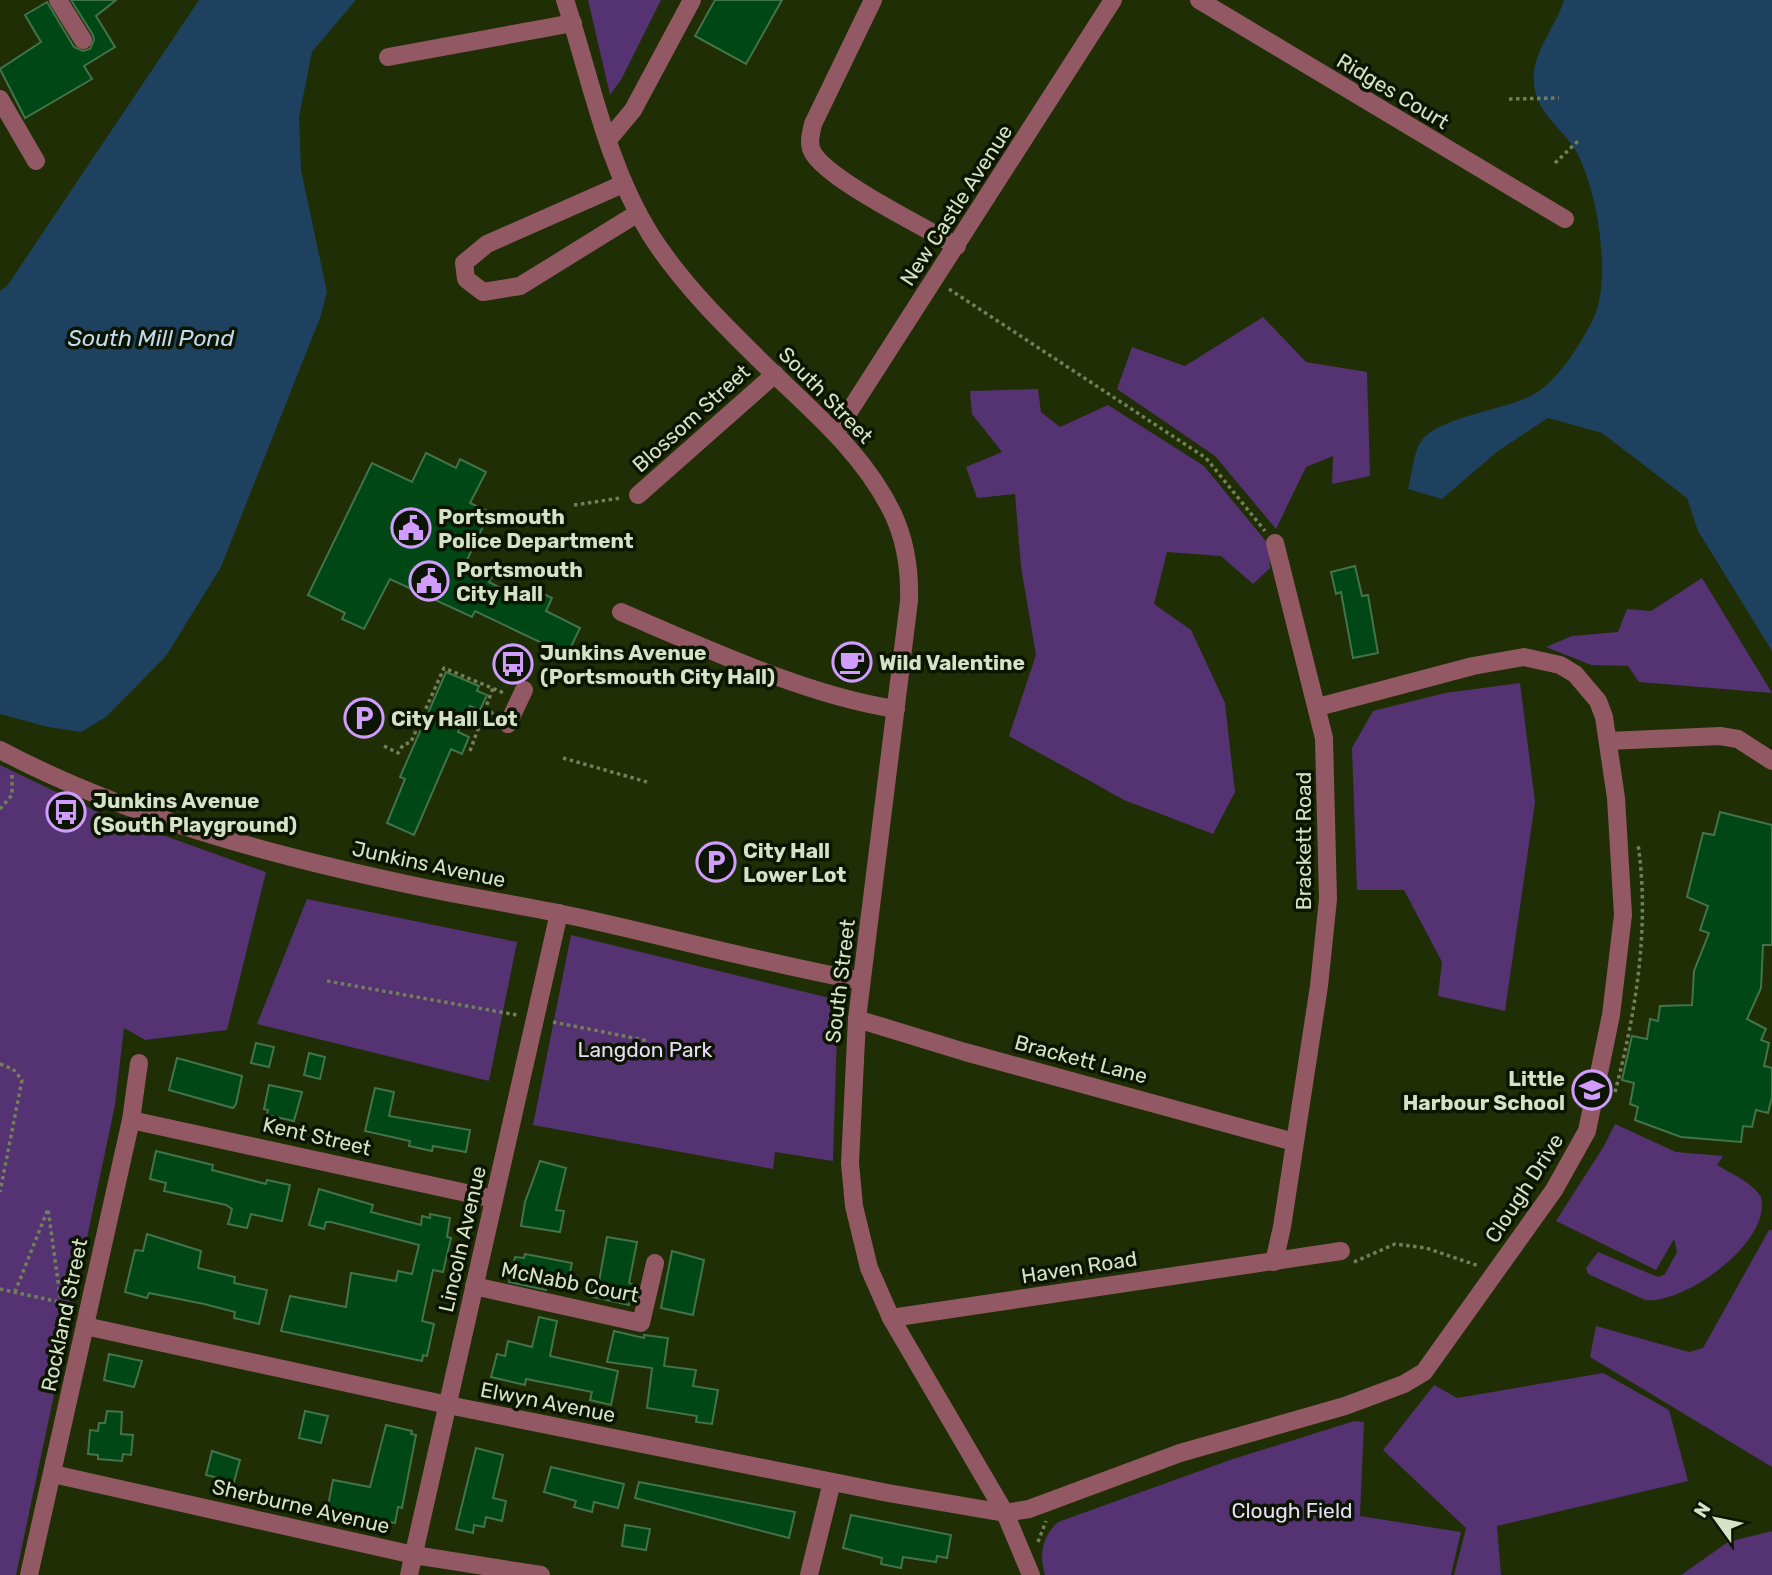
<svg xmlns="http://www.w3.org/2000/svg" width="1772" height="1575" viewBox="0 0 1772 1575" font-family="Rubik,sans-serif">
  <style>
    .green { fill: #553271 }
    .water { fill: #1e4160 }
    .building { fill: #004716; stroke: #43734a; stroke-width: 2 }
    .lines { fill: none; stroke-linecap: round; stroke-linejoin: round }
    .path { stroke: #717f5b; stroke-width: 3.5; stroke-dasharray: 3.5 3.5; stroke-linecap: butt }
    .minor { stroke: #925964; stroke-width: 18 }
    .labels { text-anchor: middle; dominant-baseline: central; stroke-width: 7; stroke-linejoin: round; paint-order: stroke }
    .street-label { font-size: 21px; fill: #d5e2c5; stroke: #0c1502 }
    .poi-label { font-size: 21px; font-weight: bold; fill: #d5e2c5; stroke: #0c1502; text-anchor: start }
    .park-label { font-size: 21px; fill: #e9dcf8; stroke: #0c1502 }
    .water-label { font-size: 23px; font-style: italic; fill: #c3daf1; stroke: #0c1502 }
  </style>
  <rect width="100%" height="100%" fill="#1f2e04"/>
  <!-- green -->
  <g class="green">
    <path d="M 588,0 L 661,0 L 621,80 L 610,95 Z"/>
    <path d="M 1263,317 L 1306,362 L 1367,372 L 1370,476 L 1332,484 L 1333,456 L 1306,467 L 1276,529 L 1215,456 L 1117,389 L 1132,347 L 1185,366 Z"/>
    <path d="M 1038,389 L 1041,412 L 1060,427 L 1108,405 L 1204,466 L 1269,545 L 1270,568 L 1253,584 L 1221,556 L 1167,552 L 1154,604 L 1191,630 L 1225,703 L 1235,792 L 1213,834 L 1124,800 L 1009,736 L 1036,655 L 1021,567 L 1015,494 L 977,498 L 966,467 L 1002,452 L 972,414 L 970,391 Z"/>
    <path d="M 1702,578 L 1772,693 L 1639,682 L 1628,666 L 1591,665 L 1546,647 L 1572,636 L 1618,632 L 1627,609 L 1651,611 Z"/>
    <path d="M 1520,683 L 1535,802 L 1505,1011 L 1438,996 L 1442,962 L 1404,890 L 1357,890 L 1352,748 L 1373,711 L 1445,693 Z"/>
    <path d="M 0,765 L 98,812 L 266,872 L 227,1030 L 145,1040 L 124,1028 L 115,1105 L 16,1575 L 0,1575 Z"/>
    <path d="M 307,899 L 517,942 L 489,1081 L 257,1024 Z"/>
    <path d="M 571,935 L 838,1000 L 833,1161 L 775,1152 L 773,1169 L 533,1125 Z"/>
    <path d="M 1615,1124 L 1676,1152 L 1723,1156 L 1717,1165 C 1730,1173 1753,1183 1761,1197 C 1772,1243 1683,1305 1645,1300 L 1588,1274 L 1586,1268 L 1598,1252 L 1658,1277 L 1665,1274 L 1677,1252 L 1674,1239 L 1656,1270 L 1556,1221 L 1604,1146 Z"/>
    <path d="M 1769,1230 L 1772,1230 L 1772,1467 L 1590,1357 L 1596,1326 L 1689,1352 L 1703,1348 Z"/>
    <path d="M 1603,1373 L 1669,1410 L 1688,1481 L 1497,1526 L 1501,1575 L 1454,1575 L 1466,1528 L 1383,1450 L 1434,1385 L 1457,1398 Z"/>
    <path d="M 1354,1421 L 1364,1422 L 1360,1516 L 1461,1532 L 1451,1575 L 1045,1575 C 1039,1553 1042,1537 1058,1522 L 1230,1460 Z"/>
    <path d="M 1772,1531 L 1772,1575 L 1681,1575 L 1728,1542 Z"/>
  </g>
  <!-- water -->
  <g class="water">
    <path d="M 199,0 L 356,0 L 312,52 L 299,117 L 301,170 L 327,292 L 320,318 L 221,567 L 166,656 L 106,717 L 81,732 L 48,727 L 0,714 L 0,291 L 7,286 Z"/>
    <path d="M 1564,0 L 1772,0 L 1772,651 L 1698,531 L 1687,498 L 1602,433 L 1548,418 L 1498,451 L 1442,499 L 1408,489 C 1412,475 1413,455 1420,443 C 1434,417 1509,410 1536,393 C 1560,378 1582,342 1594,317 C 1612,277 1597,188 1576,151 C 1562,128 1537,114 1534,84 C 1530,55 1556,27 1564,0 Z"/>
  </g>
  <!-- building -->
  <g class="building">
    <path d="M 71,0 L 116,0 L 96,16 L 115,47 L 84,66 L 92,79 L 25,118 L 0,69 L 41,42 L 25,15 L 47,2 L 74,47 L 83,51 L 90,49 L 94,40 L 93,35 Z"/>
    <path d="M 715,0 L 782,0 L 746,64 L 695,36 Z"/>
    <path d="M 426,453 L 456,468 L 460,459 L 486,472 L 470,503 L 490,512 L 465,564 L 492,577 L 489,582 L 530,603 L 536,590 L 552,598 L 546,611 L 580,628 L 567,655 L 475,611 L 472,617 L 390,579 L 364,629 L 342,619 L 345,613 L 308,595 L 372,463 L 412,482 Z"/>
    <path d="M 1355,566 L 1362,596 L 1368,595 L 1378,653 L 1353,658 L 1341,592 L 1336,594 L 1331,572 Z"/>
    <path d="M 446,672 L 479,686 L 477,691 L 487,695 L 480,710 L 470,706 L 458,732 L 469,737 L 462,754 L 451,749 L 414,835 L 387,823 L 405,779 L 400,777 Z"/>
    <path d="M 1720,812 L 1772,825 L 1772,945 L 1763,945 L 1761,988 L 1747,1019 L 1766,1029 L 1761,1040 L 1769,1043 L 1764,1066 L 1772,1068 L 1772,1097 L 1768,1113 L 1756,1110 L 1752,1127 L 1743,1126 L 1741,1142 L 1681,1137 L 1635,1120 L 1638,1107 L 1630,1104 L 1634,1083 L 1622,1080 L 1632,1036 L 1647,1039 L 1650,1019 L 1658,1021 L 1660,1006 L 1692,1005 L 1694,971 L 1709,933 L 1700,930 L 1708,906 L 1687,897 L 1703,833 L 1714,835 Z"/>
    <path d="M 256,1043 L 274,1047 L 269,1067 L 251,1063 Z"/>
    <path d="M 309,1053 L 325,1057 L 320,1079 L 304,1075 Z"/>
    <path d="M 177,1058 L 242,1076 L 236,1104 L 233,1108 L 169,1090 Z"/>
    <path d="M 269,1085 L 302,1092 L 294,1121 L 267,1115 L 268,1110 L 264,1109 Z"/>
    <path d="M 375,1088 L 394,1092 L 389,1116 L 470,1130 L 466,1152 L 433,1146 L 432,1151 L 409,1146 L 410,1141 L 365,1131 Z"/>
    <path d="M 156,1151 L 213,1165 L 212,1170 L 266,1184 L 267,1180 L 290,1185 L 282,1221 L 251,1214 L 247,1228 L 228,1224 L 232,1209 L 226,1205 L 164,1191 L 166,1183 L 150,1179 Z"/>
    <path d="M 540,1161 L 566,1168 L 556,1210 L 564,1211 L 560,1232 L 521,1226 L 525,1202 Z"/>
    <path d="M 319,1189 L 373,1205 L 371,1212 L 421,1225 L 422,1216 L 430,1218 L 430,1214 L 450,1218 L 447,1237 L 451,1238 L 443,1272 L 433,1270 L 422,1321 L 434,1324 L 427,1356 L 423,1355 L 422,1361 L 281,1331 L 290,1296 L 346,1307 L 351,1273 L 396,1281 L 398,1271 L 412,1274 L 419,1245 L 331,1222 L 326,1222 L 324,1229 L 309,1225 Z"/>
    <path d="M 147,1234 L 201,1251 L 198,1268 L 235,1277 L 234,1283 L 267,1290 L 259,1324 L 234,1318 L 235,1312 L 204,1304 L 149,1293 L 147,1298 L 125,1292 L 135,1250 L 143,1251 Z"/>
    <path d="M 607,1237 L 637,1242 L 629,1283 L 634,1285 L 629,1305 L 589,1296 L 593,1281 L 599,1282 Z"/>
    <path d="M 672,1251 L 704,1260 L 693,1315 L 661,1308 Z"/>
    <path d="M 525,1254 L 572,1263 L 567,1285 L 548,1281 L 546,1290 L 509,1282 L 515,1257 L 524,1258 Z"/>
    <path d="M 539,1317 L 557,1321 L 550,1356 L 618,1371 L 611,1405 L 590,1400 L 592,1392 L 526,1379 L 525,1385 L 491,1377 L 497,1354 L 505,1356 L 508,1341 L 532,1347 Z"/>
    <path d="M 614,1331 L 644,1338 L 644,1335 L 668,1338 L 664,1366 L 696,1370 L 693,1386 L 718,1390 L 712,1424 L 696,1422 L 697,1416 L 647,1408 L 652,1368 L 607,1362 Z"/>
    <path d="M 109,1354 L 142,1361 L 134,1387 L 104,1380 Z"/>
    <path d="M 107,1411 L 122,1412 L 121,1434 L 133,1435 L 131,1455 L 123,1454 L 122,1461 L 98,1459 L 98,1455 L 88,1454 L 90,1430 L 98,1431 L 99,1423 L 105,1423 Z"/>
    <path d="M 305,1411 L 328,1416 L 321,1443 L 299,1438 Z"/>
    <path d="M 386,1425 L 412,1431 L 411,1434 L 416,1435 L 402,1508 L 398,1507 L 395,1523 L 327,1511 L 333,1480 L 370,1487 Z"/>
    <path d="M 476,1448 L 503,1455 L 493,1498 L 506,1501 L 502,1521 L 486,1517 L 484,1527 L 474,1525 L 473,1533 L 456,1529 Z"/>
    <path d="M 212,1451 L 240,1460 L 234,1482 L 206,1475 Z"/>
    <path d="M 551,1467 L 624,1484 L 618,1508 L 594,1502 L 592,1512 L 574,1507 L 576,1501 L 544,1492 Z"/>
    <path d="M 639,1482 L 795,1512 L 789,1538 L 635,1498 Z"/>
    <path d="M 851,1515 L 951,1535 L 947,1558 L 937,1556 L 936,1562 L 903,1557 L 901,1568 L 881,1564 L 882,1558 L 843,1548 Z"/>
    <path d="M 625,1525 L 650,1529 L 646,1550 L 622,1546 Z"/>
  </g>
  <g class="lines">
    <!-- path -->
    <g class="path">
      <path d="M 1509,99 L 1559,98"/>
      <path d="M 1555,163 L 1578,141"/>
      <path d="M 949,289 L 1206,458 L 1265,531"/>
      <path d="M 574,505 L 621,498"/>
      <path d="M 484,717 L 495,711"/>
      <path d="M 384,746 L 398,753 L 403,745 L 411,742 L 444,668 L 504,693"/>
      <path d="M 470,751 L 493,688"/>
      <path d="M 563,758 L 647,782"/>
      <path d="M 0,809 L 12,795 L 12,774"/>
      <path d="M 327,981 L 517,1015"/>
      <path d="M 553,1022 L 649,1041"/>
      <path d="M 0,1064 L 13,1069 L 22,1080 L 0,1192"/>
      <path d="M 1615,1092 C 1636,1012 1650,927 1638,844"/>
      <path d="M 1354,1262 L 1395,1244 L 1426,1248 L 1479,1266"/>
      <path d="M 0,1289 L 73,1305"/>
      <path d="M 15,1292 L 48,1209 L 61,1303"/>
      <path d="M 1038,1542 L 1046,1521"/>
    </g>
    <!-- minor -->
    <g class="minor">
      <path d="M 58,0 L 83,40"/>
      <path d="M 565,0 C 591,79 606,163 650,234 C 683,286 729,330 773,373 C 817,415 866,457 893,514 C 906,542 910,571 909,601 L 857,1019 L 850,1163 L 854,1206 L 869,1268 L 891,1318 L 1005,1513 L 1031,1575"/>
      <path d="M 873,0 L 813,124 C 811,133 808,143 812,151 C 824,178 927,229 957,246"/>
      <path d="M 1199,0 L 1565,219"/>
      <path d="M 388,57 L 573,23"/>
      <path d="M 0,99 L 36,161"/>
      <path d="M 608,140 L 633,110 L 692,0"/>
      <path d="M 623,184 L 487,244 L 464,263 L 466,279 L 483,292 L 520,286 L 638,213"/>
      <path d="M 836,432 L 1113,0"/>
      <path d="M 638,495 L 775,374"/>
      <path d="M 621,612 C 705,648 808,696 896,709"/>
      <path d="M 508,724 L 524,690"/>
      <path d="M 1608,741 L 1720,736 L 1738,739 L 1772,761"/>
      <path d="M 0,750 C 127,817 270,855 411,885 C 466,897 522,905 577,917 C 672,938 765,963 861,981"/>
      <path d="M 857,1019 L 965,1052 L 1294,1142"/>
      <path d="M 131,1120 L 494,1199"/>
      <path d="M 1274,1262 L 1282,1227 L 1319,986 L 1328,899 L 1324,738 L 1275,543"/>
      <path d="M 474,1286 L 641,1323 L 655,1263"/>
      <path d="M 891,1318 L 1341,1251"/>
      <path d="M 85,1326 L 448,1405 L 888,1493 L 1005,1513 L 1029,1509 L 1180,1453 L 1345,1406 L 1404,1384 L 1424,1372 L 1554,1190 L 1587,1131 L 1611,1015 L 1623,915 L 1616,798 L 1604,717 L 1598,701 L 1575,674 L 1560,665 L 1524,657 L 1473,666 L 1318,707"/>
      <path d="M 53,1474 L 414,1555 L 541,1575"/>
      <path d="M 29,1575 L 131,1120 L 139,1063"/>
      <path d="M 409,1575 L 559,913"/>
      <path d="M 809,1575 L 832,1482"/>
    </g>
  </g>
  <!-- icons -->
  <defs>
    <g id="civic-ring" transform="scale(2.0125)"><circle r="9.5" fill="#0c1502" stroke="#d09dfe" stroke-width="1.5"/><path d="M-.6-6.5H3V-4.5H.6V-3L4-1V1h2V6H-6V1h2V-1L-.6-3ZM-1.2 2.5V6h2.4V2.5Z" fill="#d09dfe"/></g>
    <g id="cafe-ring" transform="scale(2.0125)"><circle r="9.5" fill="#0c1502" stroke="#d09dfe" stroke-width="1.5"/><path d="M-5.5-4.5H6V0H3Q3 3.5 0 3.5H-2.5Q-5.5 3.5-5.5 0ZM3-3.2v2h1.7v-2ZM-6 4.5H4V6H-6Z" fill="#d09dfe"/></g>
    <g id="bus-ring" transform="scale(2.0125)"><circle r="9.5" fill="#0c1502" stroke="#d09dfe" stroke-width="1.5"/><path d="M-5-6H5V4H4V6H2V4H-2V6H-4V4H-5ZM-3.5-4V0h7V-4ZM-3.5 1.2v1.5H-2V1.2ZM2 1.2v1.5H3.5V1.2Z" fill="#d09dfe"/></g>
    <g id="parking-ring" transform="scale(2.0125)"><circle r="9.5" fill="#0c1502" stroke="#d09dfe" stroke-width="1.5"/><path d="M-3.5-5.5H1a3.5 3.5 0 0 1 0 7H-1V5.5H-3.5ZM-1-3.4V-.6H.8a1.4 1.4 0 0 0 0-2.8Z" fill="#d09dfe"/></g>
    <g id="school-ring" transform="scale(2.0125)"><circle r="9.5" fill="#0c1502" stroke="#d09dfe" stroke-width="1.5"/><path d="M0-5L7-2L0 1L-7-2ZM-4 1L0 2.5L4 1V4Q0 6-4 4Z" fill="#d09dfe"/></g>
  </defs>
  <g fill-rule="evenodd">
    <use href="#civic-ring" x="411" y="528"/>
    <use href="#civic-ring" x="429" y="581"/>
    <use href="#cafe-ring" x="852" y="662"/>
    <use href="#bus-ring" x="513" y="664"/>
    <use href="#parking-ring" x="364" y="718"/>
    <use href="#bus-ring" x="66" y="812"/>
    <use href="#parking-ring" x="716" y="862"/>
    <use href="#school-ring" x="1592" y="1090"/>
  </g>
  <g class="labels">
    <!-- street labels -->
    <g class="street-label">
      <text transform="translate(1393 91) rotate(31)">Ridges Court</text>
      <text transform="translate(956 205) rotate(-57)">New Castle Avenue</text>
      <text transform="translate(826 395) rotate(46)">South Street</text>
      <text transform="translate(691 418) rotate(-42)">Blossom Street</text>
      <text transform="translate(1303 841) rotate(-90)">Brackett Road</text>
      <text transform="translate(429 864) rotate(12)">Junkins Avenue</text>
      <text transform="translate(840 981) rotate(-83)">South Street</text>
      <text transform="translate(1081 1059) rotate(15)">Brackett Lane</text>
      <text transform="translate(317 1136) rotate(13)">Kent Street</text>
      <text transform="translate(1524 1188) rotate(-57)">Clough Drive</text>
      <text transform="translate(462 1239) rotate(-77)">Lincoln Avenue</text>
      <text transform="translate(1079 1267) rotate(-9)">Haven Road</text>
      <text transform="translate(570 1282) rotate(11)">McNabb Court</text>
      <text transform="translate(64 1315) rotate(-78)">Rockland Street</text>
      <text transform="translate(548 1402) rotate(11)">Elwyn Avenue</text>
      <text transform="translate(301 1506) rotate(13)">Sherburne Avenue</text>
    </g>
    <!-- poi labels -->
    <g class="poi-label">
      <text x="438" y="516">Portsmouth<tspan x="438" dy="24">Police Department</tspan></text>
      <text x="456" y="569">Portsmouth<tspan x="456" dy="24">City Hall</tspan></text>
      <text x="540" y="652">Junkins Avenue<tspan x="540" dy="24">(Portsmouth City Hall)</tspan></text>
      <text x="879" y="662">Wild Valentine</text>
      <text x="391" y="718">City Hall Lot</text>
      <text x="93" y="800">Junkins Avenue<tspan x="93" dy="24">(South Playground)</tspan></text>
      <text x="743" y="850">City Hall<tspan x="743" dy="24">Lower Lot</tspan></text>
      <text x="1565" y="1078" text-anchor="end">Little<tspan x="1565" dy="24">Harbour School</tspan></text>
    </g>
    <!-- park labels -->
    <g class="park-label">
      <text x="645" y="1049">Langdon Park</text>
      <text x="1292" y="1510">Clough Field</text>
    </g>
    <!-- water labels -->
    <g class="water-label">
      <text x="151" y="338">South Mill Pond</text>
    </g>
  </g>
  <!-- north arrow -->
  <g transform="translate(1716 1519) rotate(303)" stroke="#0c1502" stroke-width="5" paint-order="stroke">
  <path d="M0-5L12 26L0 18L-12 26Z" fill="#d5e2c5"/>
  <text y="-10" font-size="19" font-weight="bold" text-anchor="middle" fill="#d5e2c5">N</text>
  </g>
</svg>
